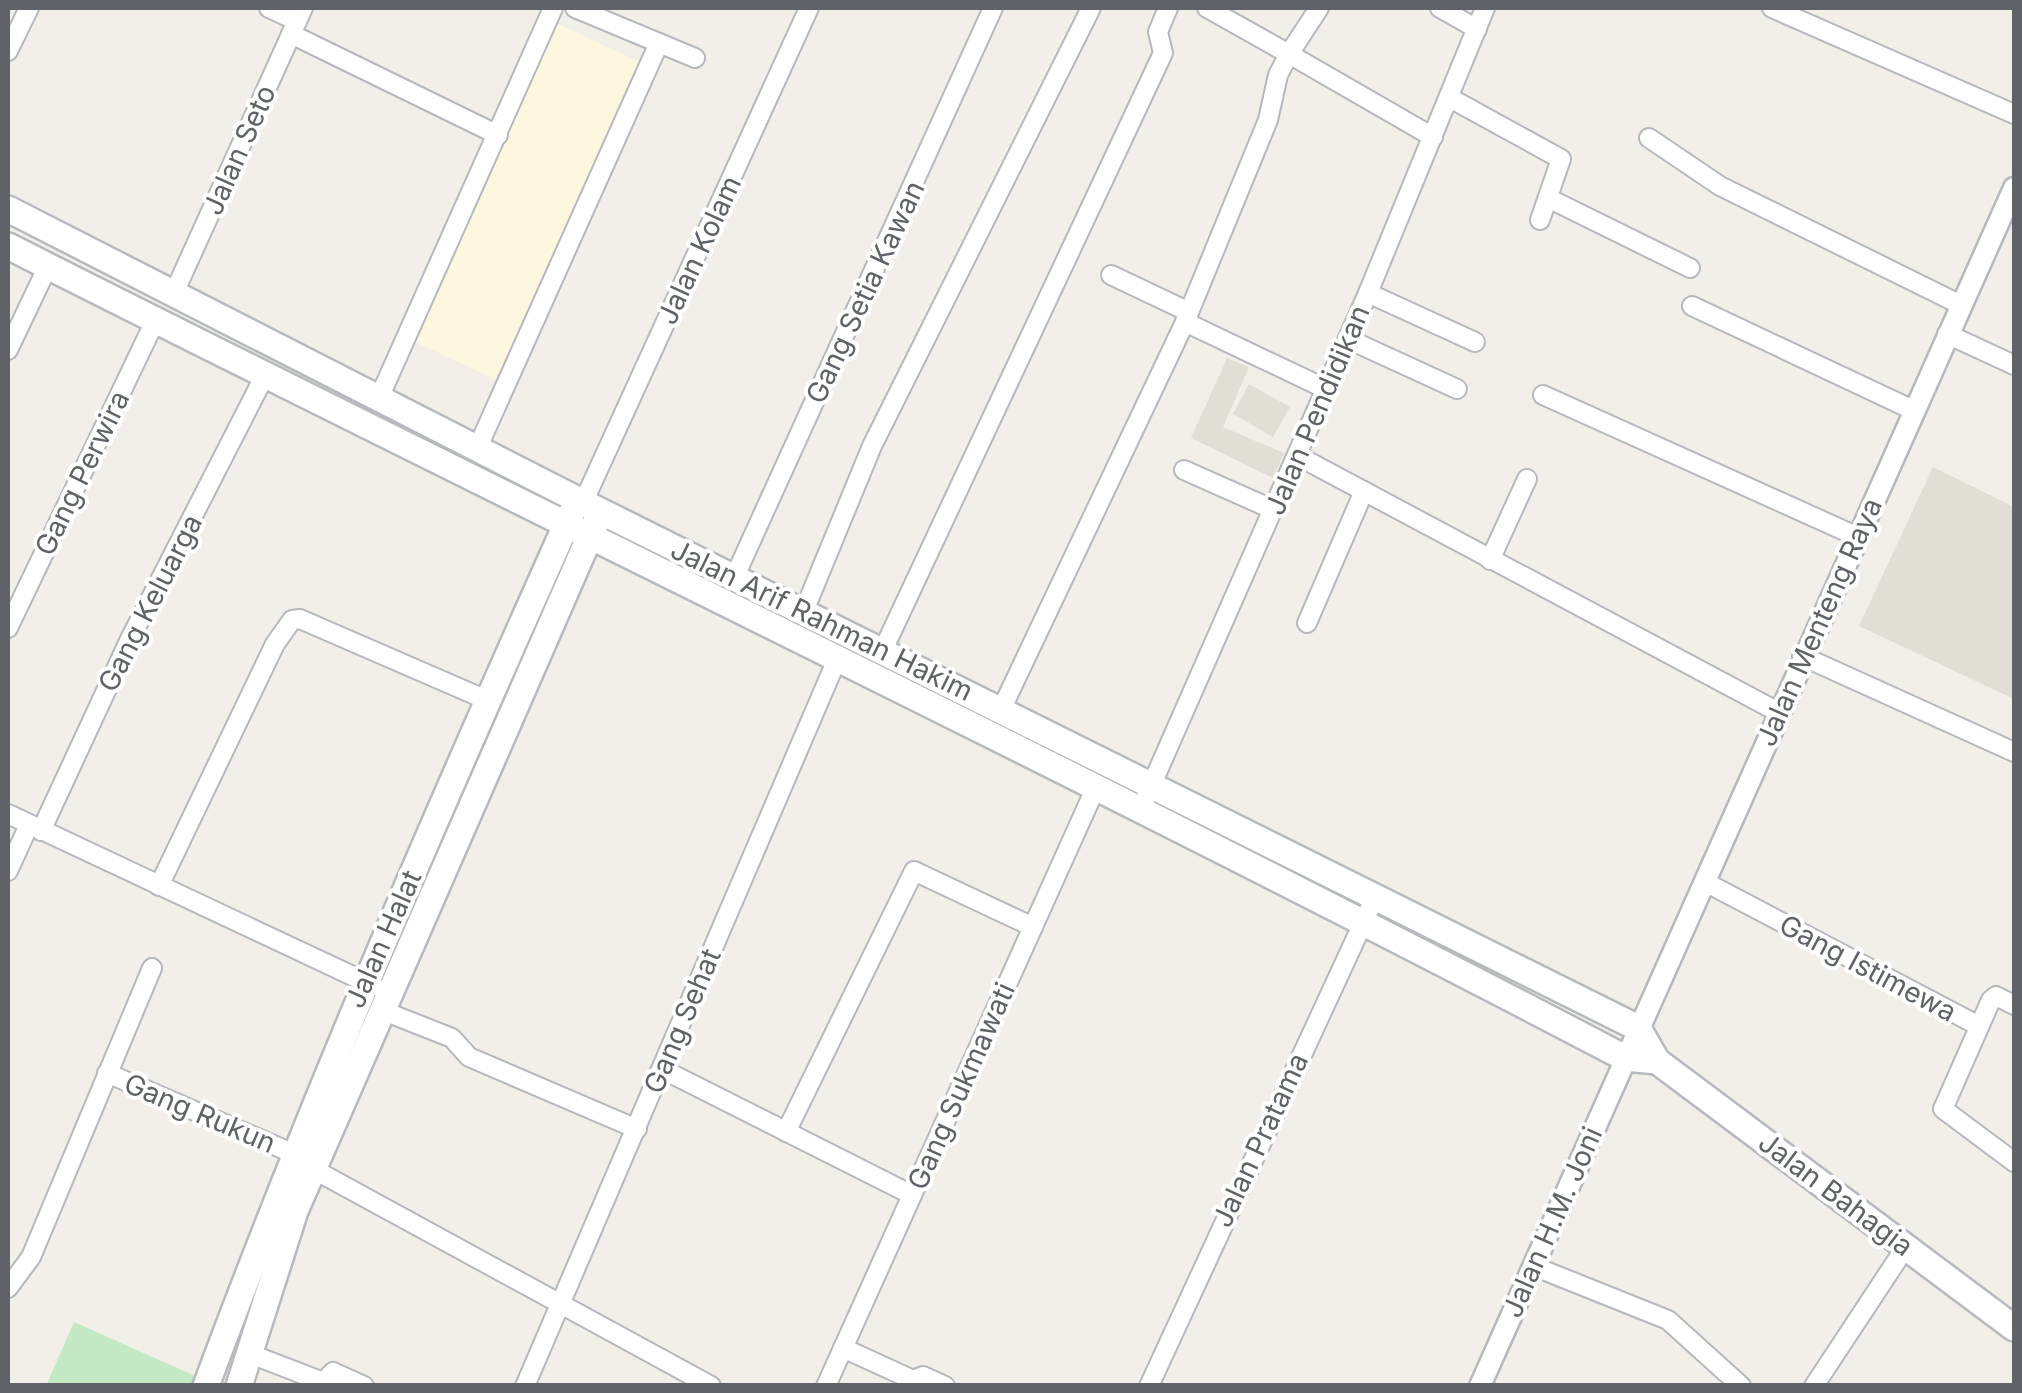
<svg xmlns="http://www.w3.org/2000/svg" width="2022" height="1393" viewBox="0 0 2022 1393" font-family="Inter,sans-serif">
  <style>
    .commercial { fill: #fef7e0 }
    .education { fill: #e1ded6 }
    .green { fill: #c5e8c5 }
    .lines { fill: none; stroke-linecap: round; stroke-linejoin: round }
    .minor-casing { stroke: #b5b8bc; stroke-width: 22 }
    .tertiary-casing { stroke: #b5b8bc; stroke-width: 25 }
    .secondary-casing { stroke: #b6babf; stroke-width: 30 }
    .minor { stroke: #fff; stroke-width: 18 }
    .tertiary { stroke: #fff; stroke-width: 20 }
    .secondary { stroke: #fff; stroke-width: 25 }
    .labels { text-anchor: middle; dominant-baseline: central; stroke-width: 8; stroke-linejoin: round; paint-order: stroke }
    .street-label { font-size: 28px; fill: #5f6368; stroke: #fff }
  </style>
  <rect width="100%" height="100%" fill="#f1efe8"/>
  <!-- commercial -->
  <path class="commercial" d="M 558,24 L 644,64 L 497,380 L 411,340 Z"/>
  <!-- education -->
  <g class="education">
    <path d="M 1227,358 L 1249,367 L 1223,427 L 1284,453 L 1273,478 L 1191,438 Z"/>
    <path d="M 1249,384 L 1290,407 L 1273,437 L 1233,414 Z"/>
    <path d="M 1933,467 L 2014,507 L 2014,699 L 1859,626 Z"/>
  </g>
  <!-- green -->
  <path class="green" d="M 74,1322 L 202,1379 L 200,1386 L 46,1386 Z"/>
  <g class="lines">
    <!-- minor casing -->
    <g class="minor-casing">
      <g id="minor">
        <path d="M 269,8 L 297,21"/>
        <path d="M 575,8 L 695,58"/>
        <path d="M 1207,8 L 1289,54 L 1319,8"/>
        <path d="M 1440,8 L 1477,29"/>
        <path d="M 1772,8 L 2014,114"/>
        <path d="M 291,34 L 498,135"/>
        <path d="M 8,51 L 29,8"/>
        <path d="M 1450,98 L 1561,159 L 1540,220"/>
        <path d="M 1649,138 L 1720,186 L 1961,305"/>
        <path d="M 1548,198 L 1690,268"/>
        <path d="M 1111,275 L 1189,312"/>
        <path d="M 174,293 L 303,8"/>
        <path d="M 1368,293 L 1475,342"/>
        <path d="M 1692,306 L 1913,410"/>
        <path d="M 1185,322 L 1326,389"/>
        <path d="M 1947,334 L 2014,365"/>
        <path d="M 1348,339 L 1457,389"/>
        <path d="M 8,350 L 48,266"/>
        <path d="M 1543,395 L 1856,536"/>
        <path d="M 379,398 L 553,8"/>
        <path d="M 477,449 L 659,43"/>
        <path d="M 1298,456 L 1778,712"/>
        <path d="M 1184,470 L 1274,510"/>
        <path d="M 578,500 L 588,492 L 809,8"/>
        <path d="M 1490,560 L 1527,479"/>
        <path d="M 735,576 L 993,8"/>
        <path d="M 804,611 L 872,446 L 1091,8"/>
        <path d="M 1307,623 L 1364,491"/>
        <path d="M 8,628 L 156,319"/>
        <path d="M 883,650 L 1163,53 L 1158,32 L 1168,8"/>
        <path d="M 1802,656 L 2014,752"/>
        <path d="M 1001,710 L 1185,322 L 1268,120 L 1278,75 L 1289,54 L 1433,137"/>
        <path d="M 1141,809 L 1368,293 L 1485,8"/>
        <path d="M 8,814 L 374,986"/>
        <path d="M 41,831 L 130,639 L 264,377"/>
        <path d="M 8,871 L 29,825"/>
        <path d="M 1705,882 L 1979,1026"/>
        <path d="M 159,886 L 275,644 L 292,620 L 300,619 L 489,701"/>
        <path d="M 2014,1005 L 1996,996 L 1991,1000 L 1943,1109 L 2014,1162"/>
        <path d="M 381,1010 L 452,1038 L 469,1057 L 637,1129"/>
        <path d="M 662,1069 L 912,1195"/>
        <path d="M 107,1073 L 292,1153"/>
        <path d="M 786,1132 L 914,871 L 1033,927"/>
        <path d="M 313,1169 L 711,1386"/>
        <path d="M 1533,1266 L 1668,1320 L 1741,1386"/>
        <path d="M 8,1288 L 31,1257 L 152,968"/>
        <path d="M 843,1348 L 913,1380 L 923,1376 L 945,1386"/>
        <path d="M 248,1353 L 323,1382 L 333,1372 L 364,1386"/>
        <path d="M 525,1386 L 838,657"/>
        <path d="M 826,1386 L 1096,787"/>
        <path d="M 1149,1386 L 1375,897"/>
        <path d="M 1814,1386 L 1907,1245"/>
      </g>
    </g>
    <!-- tertiary casing -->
    <g class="tertiary-casing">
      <path id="tertiary" d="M 1480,1386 L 2014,188"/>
    </g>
    <!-- secondary casing -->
    <g class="secondary-casing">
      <g id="secondary">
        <path d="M 8,209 L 578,500 L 1638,1028 L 1657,1061 L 2014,1328"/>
        <path d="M 8,246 C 546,518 1091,778 1625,1058 L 1657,1061"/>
        <path d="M 206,1386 C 316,1090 442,802 571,514"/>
        <path d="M 239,1386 L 295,1211 L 596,522"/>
      </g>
    </g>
    <!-- minor -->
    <use href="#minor" class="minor"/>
    <!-- tertiary -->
    <use href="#tertiary" class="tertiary"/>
    <!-- secondary -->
    <use href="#secondary" class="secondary"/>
  </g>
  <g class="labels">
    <!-- street labels -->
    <g class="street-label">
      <text transform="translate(239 150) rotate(-66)">Jalan Seto</text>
      <text transform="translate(699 250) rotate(-65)">Jalan Kolam</text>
      <text transform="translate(865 292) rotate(-65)">Gang Setia Kawan</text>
      <text transform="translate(1317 410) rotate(-67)">Jalan Pendidikan</text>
      <text transform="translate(82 473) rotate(-64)">Gang Perwira</text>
      <text transform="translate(150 603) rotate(-63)">Gang Keluarga</text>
      <text transform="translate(822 620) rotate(26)">Jalan Arif Rahman Hakim</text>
      <text transform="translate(1819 622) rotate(-66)">Jalan Menteng Raya</text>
      <text transform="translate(383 939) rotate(-66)">Jalan Halat</text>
      <text transform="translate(1868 968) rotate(28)">Gang Istimewa</text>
      <text transform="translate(682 1021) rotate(-67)">Gang Sehat</text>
      <text transform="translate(961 1086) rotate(-66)">Gang Sukmawati</text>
      <text transform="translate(200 1113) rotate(23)">Gang Rukun</text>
      <text transform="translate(1260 1140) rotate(-65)">Jalan Pratama</text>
      <text transform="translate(1836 1194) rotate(37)">Jalan Bahagia</text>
      <text transform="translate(1552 1222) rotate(-66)">Jalan H.M. Joni</text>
    </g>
  </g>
  <!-- border -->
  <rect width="2022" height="1393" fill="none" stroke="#5f6368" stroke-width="20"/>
</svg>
